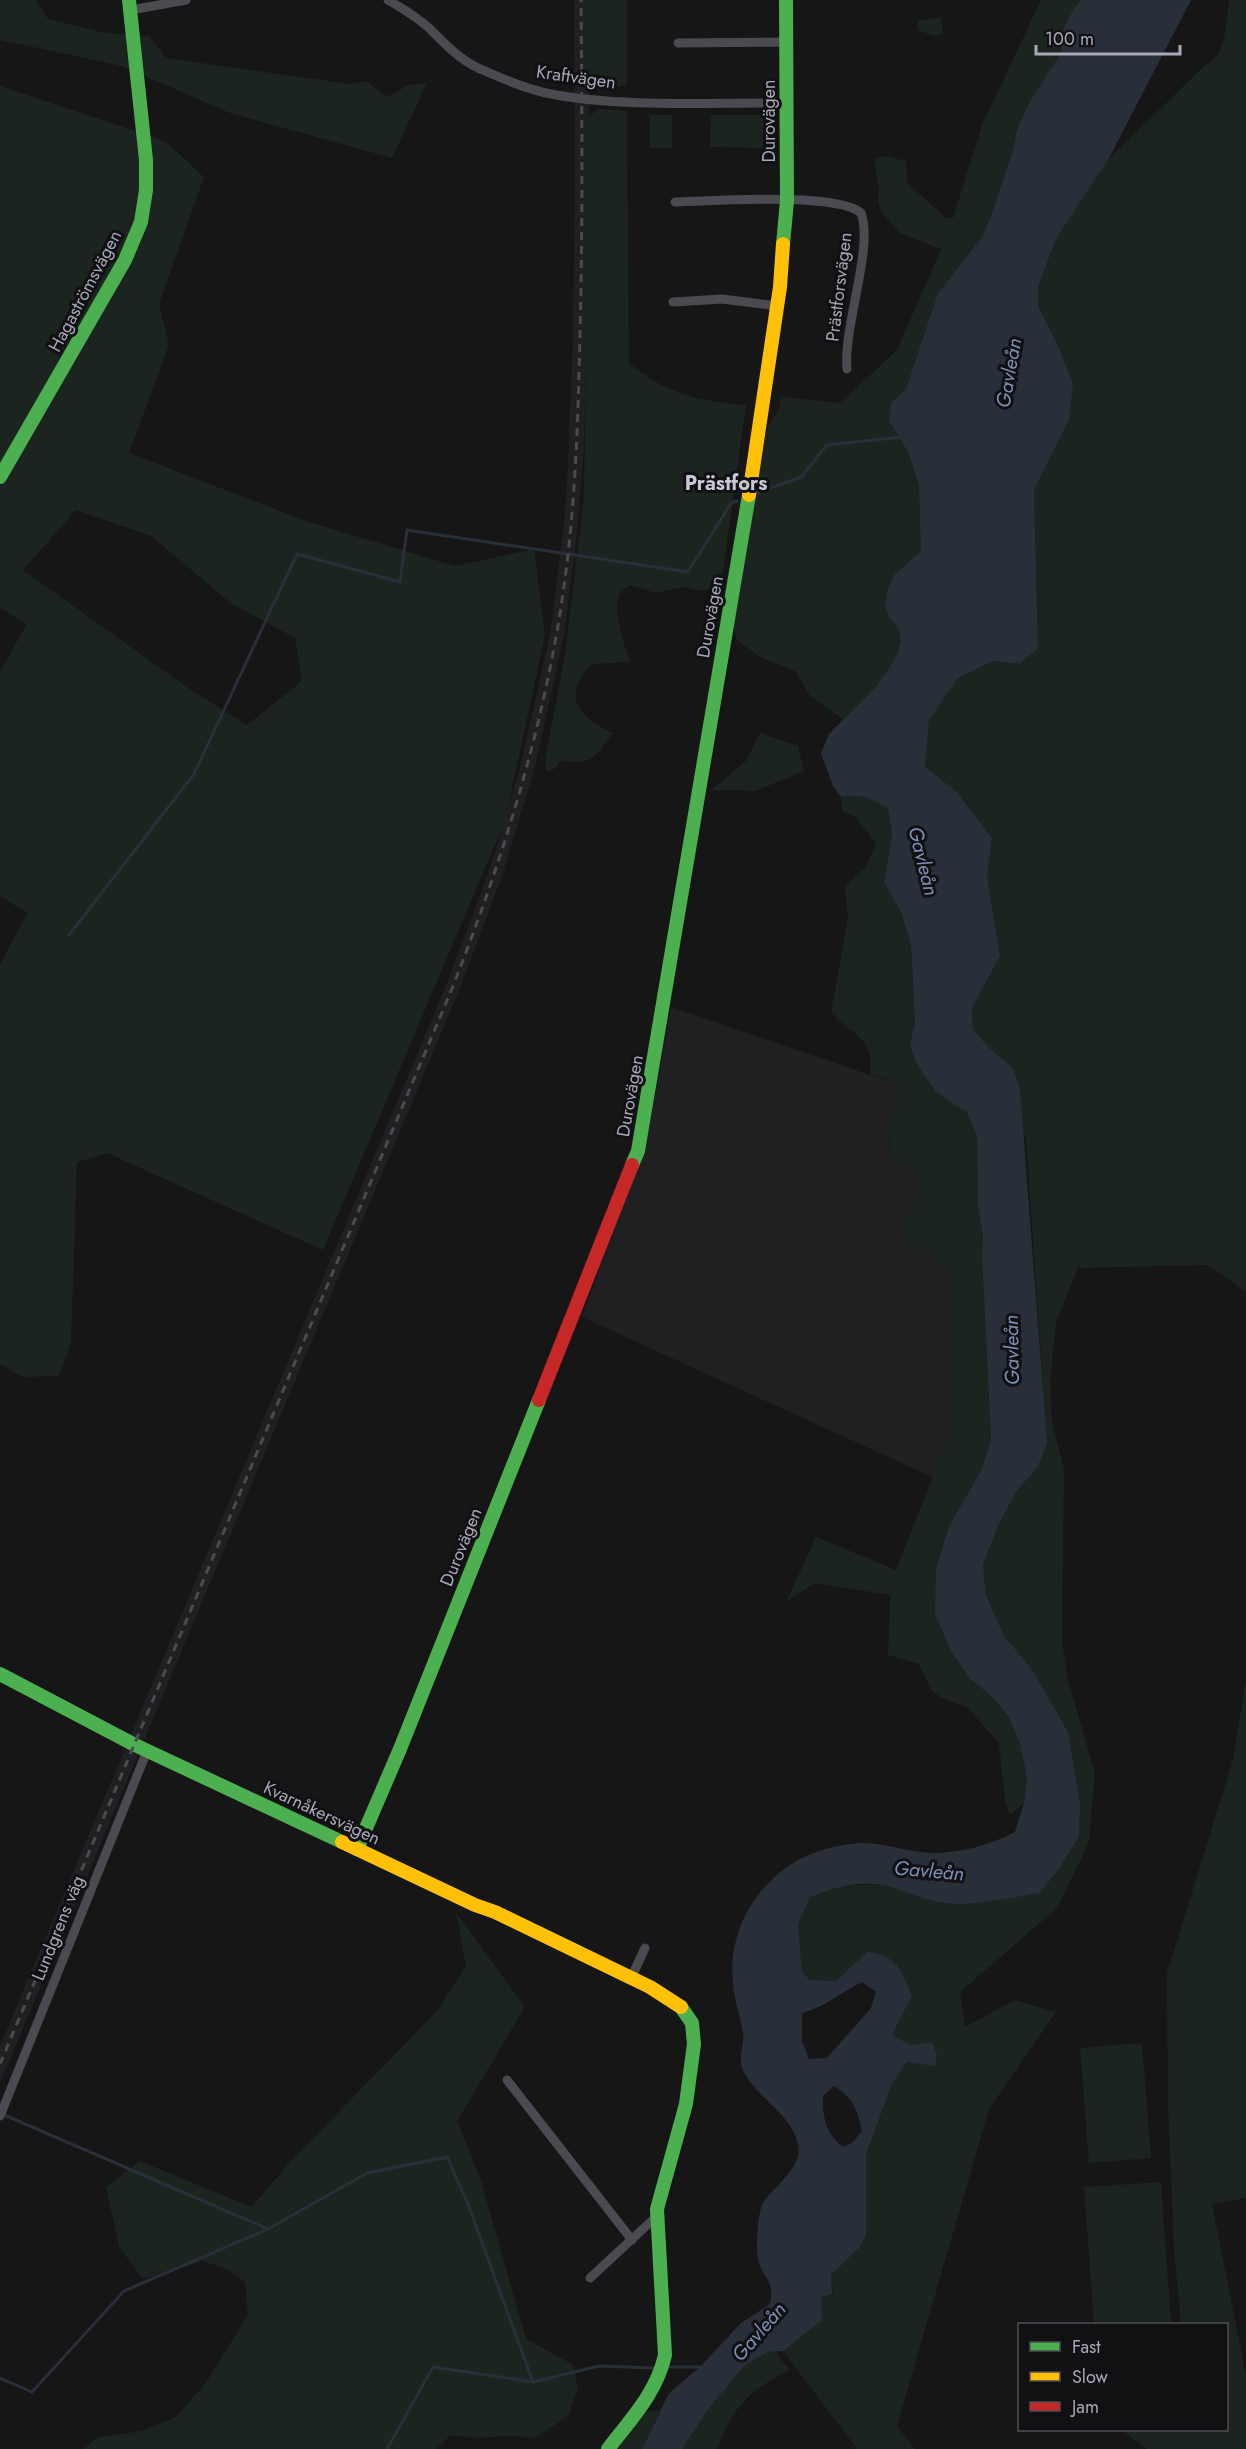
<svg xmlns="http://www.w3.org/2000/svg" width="1246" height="2449" viewBox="0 0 1246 2449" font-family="Jost,sans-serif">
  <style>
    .built { fill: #202023 }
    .green { fill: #1c241f; fill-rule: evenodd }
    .water { fill: #292f39; fill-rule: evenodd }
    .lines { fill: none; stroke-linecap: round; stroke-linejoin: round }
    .stream { stroke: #292f39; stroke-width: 3 }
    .street { stroke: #4a4b50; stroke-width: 9 }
    .fast { stroke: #4caf50; stroke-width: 14 }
    .slow { stroke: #ffc107; stroke-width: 14 }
    .jam { stroke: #c62828; stroke-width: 14 }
    .rail { stroke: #4a4b4f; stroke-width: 3; stroke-dasharray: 8 6; stroke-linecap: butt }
    .labels { text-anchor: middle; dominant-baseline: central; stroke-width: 6; stroke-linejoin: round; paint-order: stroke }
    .street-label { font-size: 18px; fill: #a7a9b8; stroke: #111013 }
    .water-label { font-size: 20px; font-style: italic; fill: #7c90b5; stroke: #111013 }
    .neighbourhood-label { font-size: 20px; font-weight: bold; fill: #c8c9d4; stroke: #111013 }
  </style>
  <rect width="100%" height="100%" fill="#161617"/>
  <!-- built -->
  <g class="built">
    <path d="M 574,0 L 588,0 L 590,186 L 584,446 L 577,535 L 564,636 L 534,771 L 501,879 L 458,993 L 0,2083 L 0,2046 L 445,988 L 488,874 L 520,768 L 550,634 L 563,533 L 567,486 L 573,331 L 575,186 Z"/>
    <path d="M 671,1007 L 894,1083 L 897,1094 L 893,1111 L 890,1144 L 892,1159 L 921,1179 L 902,1230 L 913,1248 L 936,1256 L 946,1268 L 951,1289 L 953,1394 L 950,1434 L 934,1478 L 582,1317 L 647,1142 Z"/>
  </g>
  <!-- green -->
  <g class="green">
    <path d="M 0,0 L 36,0 L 48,19 L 106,33 L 149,36 L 166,58 L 350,84 L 366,81 L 388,97 L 408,85 L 427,83 L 392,158 L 230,113 L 122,66 L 0,40 Z"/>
    <path d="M 584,0 L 627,0 L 627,85 L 592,91 L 586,88 Z"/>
    <path d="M 1041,0 L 1081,0 L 1067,21 L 1062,52 L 1017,128 L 1012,153 L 992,213 L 982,237 L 938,293 L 906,389 L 891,404 L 889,421 L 908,452 L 919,485 L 922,544 L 921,551 L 904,566 L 890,618 C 893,622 898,626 899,629 C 912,658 861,702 844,720 L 810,696 L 795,671 L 760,657 L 737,640 L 732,624 L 761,453 L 768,426 L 779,409 L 781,397 L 840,403 L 897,350 L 941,249 L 902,234 L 882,213 L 878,203 L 879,188 L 874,159 L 885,156 L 906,161 L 907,183 L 945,217 L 953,218 L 982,125 Z"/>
    <path d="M 1229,0 L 1246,0 L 1246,1292 L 1208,1265 L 1078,1268 L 1056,1322 L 1050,1382 L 1052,1422 L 1064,1469 L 1062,1643 L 1068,1680 L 1095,1773 L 1089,1842 L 1058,1907 L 960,1992 L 965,2027 L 1015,2000 L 1056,2012 L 989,2109 L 897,2426 L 915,2449 L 857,2449 L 783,2351 L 795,2340 L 821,2297 L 833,2294 L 830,2275 L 859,2248 L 866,2236 L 866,2154 L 892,2084 L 907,2062 L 920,2063 L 931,2042 L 911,2045 L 892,2035 L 912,1996 L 867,1952 L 836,1981 L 810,1980 L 802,1972 L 798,1924 L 810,1898 L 829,1889 L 851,1885 L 883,1885 L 945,1904 L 996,1900 L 1068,1732 L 1032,1669 L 1004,1636 L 986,1595 L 983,1565 L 997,1528 L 1016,1492 L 1037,1468 L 1043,1385 L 1026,1140 L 989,1048 L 973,1029 L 972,1008 L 1000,956 L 987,875 L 992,838 L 955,790 L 925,767 L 929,720 L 958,678 L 993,661 L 1020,664 L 1038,647 L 1034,490 L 1069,420 L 1061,356 L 1038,306 L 1038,287 L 1056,239 L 1108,160 L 1204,66 C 1228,55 1225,24 1229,0 Z"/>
    <path d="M 941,17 L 943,34 L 934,36 L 918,30 L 918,21 Z"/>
    <path d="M 0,86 L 165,141 L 204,177 L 159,304 L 169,345 L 129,453 L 309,522 L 455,566 L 534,549 L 545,635 L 505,821 L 323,1250 L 107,1153 L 77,1162 L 71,1343 L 59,1376 L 22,1377 L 0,1364 L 0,965 L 27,913 L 0,896 L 0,672 L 26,625 L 0,607 ZM 76,510 L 151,536 L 232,604 L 295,638 L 302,681 L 247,725 L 194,692 L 23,570 Z"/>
    <path d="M 599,109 L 627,111 L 629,363 C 666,394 698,401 746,405 L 723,571 L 717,588 L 701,591 L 684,587 L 656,593 L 630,585 C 626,588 621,590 619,595 C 612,610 625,647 630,662 L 592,664 C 560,696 579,718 613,733 C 605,743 594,762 580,762 C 573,762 567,760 560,761 L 554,769 L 548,772 L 545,766 L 546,755 L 565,654 L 584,498 L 587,262 L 584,126 L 592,114 Z"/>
    <rect x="650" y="115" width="22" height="33"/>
    <path d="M 711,115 L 768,115 L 768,148 L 710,147 Z"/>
    <path d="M 760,733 L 798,746 L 804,771 L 755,791 L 711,790 L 746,761 Z"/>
    <path d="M 855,795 L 871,797 L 888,809 L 892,832 L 884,883 L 901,912 L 911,946 L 915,1023 L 910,1044 L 936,1092 L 967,1113 L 977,1137 L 978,1208 L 983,1234 L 982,1257 L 991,1438 L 982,1469 L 949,1526 L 936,1569 L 951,1651 L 970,1679 L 992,1697 L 1008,1716 L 1020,1744 L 1027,1778 L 1024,1803 L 1010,1815 L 1005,1802 L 999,1743 L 967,1707 L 942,1698 L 931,1690 L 919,1664 L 888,1655 L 890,1595 L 814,1583 L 786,1602 L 816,1537 L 896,1570 L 950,1433 L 953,1394 L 951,1289 L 946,1268 L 936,1256 L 913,1248 L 905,1239 L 902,1230 L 921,1179 L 892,1159 C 890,1144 890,1127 893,1111 C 895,1100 897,1095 894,1083 L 870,1074 C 875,1036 851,1036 831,1012 L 848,918 L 845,886 L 866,867 L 876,843 L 854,816 L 842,811 L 841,797 Z"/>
    <path d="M 1246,1681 L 1246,2198 L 1212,2204 L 1246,2376 L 1246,2449 L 1147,2449 L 1122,2430 L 1226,2430 L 1226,2324 L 1181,2324 L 1174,2249 L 1168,2106 L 1167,1973 L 1233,1760 Z"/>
    <path d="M 456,1913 L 525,2007 L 457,2121 L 481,2181 L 526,2339 L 572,2364 L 578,2387 L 568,2416 L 535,2438 L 509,2436 L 475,2438 L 451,2435 L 436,2449 L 83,2449 L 99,2437 L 142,2431 L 176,2417 L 205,2384 L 248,2315 L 245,2282 L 227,2269 L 202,2261 L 143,2279 L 119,2247 L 106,2187 L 140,2161 L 252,2207 L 289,2163 L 436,2012 L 466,1966 Z"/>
    <path d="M 1142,2043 L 1151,2158 L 1089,2163 L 1080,2048 Z"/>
    <path d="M 1161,2182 L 1171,2324 L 1094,2324 L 1084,2187 Z"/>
    <path d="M 768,2352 L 776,2352 L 789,2370 C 747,2393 735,2404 717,2449 L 682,2449 L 707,2411 L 744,2366 Z"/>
    <path d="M 660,2410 L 642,2449 L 612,2449 L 641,2412 Z"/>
  </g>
  <!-- water -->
  <path class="water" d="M 1081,0 L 1191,0 L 1108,160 L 1056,239 L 1038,287 L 1038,306 L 1059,348 L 1073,384 L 1069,420 L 1034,490 L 1038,648 L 1020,664 L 993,661 L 958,678 L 929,720 L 925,767 L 955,790 L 992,838 L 987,875 L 1000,956 L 972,1008 L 973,1029 L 989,1048 L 1013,1068 L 1020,1089 L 1047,1443 L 1037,1468 L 1016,1492 L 997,1528 L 983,1565 L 986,1595 L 1004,1636 L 1032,1669 L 1068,1732 L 1080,1803 L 1079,1837 L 1060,1867 L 1040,1893 C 1015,1897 967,1907 944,1903 C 924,1900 905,1891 886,1886 C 862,1880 832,1887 810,1898 L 798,1924 L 802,1972 L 810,1980 L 836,1981 L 867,1952 C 896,1954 902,1971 912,1996 L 892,2035 L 911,2045 L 931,2042 L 937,2054 L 935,2066 L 907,2062 L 892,2084 L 866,2154 L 866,2236 L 859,2248 L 831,2275 L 832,2294 L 821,2297 L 822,2320 L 783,2351 L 768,2352 L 744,2366 L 707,2411 L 682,2449 L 642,2449 L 669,2393 L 700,2367 L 741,2323 L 770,2304 C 776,2278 761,2279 758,2258 C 756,2243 757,2223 761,2208 C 765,2191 804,2171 798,2144 C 791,2112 754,2097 742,2068 C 738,2057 745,2043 743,2032 C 740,2015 734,2000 733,1983 C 727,1932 757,1880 804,1857 C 821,1849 846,1843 865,1843 C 887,1844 909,1852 932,1853 C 961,1853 990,1845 1015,1832 L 1024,1803 L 1027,1778 L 1020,1744 L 1008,1716 L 992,1697 L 970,1679 L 951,1651 L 935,1614 L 936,1569 L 949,1526 L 982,1469 L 991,1438 L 982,1256 L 983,1234 L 978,1208 L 977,1137 L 967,1113 L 936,1092 L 916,1063 L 910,1044 L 915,1023 L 911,946 L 901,912 L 884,883 L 892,833 L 888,809 C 871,797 863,794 841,797 L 833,786 L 821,753 L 829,734 L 876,687 L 897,656 L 901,641 L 899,630 L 890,618 L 885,607 L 887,592 L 894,575 L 921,551 L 919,485 L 908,452 L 889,421 L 891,403 L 906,389 L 938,293 L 982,237 L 992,213 L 1012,153 L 1017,129 L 1030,101 L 1062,52 C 1058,32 1069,16 1081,0 ZM 862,1982 L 876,1992 L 871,2008 L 827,2058 L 809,2059 L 802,2041 L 802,2013 C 826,2007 841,1992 862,1982 ZM 834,2086 C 853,2098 858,2110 862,2131 L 852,2143 L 843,2147 C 826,2134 822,2117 823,2096 Z"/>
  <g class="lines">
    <!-- stream -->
    <g class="stream">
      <path d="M 755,494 L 801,477 L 827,445 L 902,437"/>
      <path d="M 69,935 L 194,774 L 297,554 L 400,582 L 407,530 L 688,572 L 731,503 L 737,501"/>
      <path d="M 2,2114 L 268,2229"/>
      <path d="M 670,2367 L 702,2367"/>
      <path d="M 0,2378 L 32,2392 L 124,2291 L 268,2229 L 367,2173 L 447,2157 L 468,2204 L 533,2382"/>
      <path d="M 387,2449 L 433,2367 L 533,2382 L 599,2366 L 654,2368"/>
    </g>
    <!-- street -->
    <g class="street">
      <path d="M 388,0 C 402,8 417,17 429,28 C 445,44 458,58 478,68 C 501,78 526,89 551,94 C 623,108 713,102 787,103"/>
      <path d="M 131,10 L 186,0"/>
      <path d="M 678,43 L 787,42"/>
      <path d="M 675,202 C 711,201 837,192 861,213 C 874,247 843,327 847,369"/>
      <path d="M 673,302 L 722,299 L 778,306"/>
      <path d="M 631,1978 L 645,1948"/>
      <path d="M 507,2080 L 632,2240"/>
      <path d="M 0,2116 L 147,1751"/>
      <path d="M 590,2278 L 657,2216"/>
    </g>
    <!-- fast -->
    <g class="fast">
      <path d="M 783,244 L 787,201 L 786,0"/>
      <path d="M 0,477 L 125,260 L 141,222 L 146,190 L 146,160 L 129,0"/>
      <path d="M 632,1165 L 638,1151 L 749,495"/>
      <path d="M 0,1674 L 135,1745 L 342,1842"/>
      <path d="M 357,1849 L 400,1749 L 539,1400"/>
      <path d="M 608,2449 C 631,2419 657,2392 665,2355 L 657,2209 L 686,2104 L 694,2044 L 692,2023 L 681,2007"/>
    </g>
    <!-- slow -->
    <g class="slow">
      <path d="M 749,495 L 780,287 L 783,244"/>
      <path d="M 342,1842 L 475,1905 L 495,1912 L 650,1987 L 681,2007"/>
    </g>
    <!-- jam -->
    <path class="jam" d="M 539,1400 L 632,1165"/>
    <!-- rail -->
    <path class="rail" d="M 0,2064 L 451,991 C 497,875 534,759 556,637 C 572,549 577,459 579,370 C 583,246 582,123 581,0"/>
  </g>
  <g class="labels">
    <!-- street labels -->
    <g class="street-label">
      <text transform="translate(576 77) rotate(8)">Kraftvägen</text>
      <text transform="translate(769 121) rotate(-90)">Durovägen</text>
      <text transform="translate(839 287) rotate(-83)">Prästforsvägen</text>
      <text transform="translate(85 291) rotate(-62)">Hagaströmsvägen</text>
      <text transform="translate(710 617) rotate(-80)">Durovägen</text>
      <text transform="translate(630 1096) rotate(-80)">Durovägen</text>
      <text transform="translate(461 1547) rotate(-68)">Durovägen</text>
      <text transform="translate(322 1813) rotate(25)">Kvarnåkersvägen</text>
      <text transform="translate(58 1928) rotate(-68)">Lundgrens väg</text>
    </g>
    <!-- water labels -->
    <g class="water-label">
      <text transform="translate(1009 373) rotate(-80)">Gavleån</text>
      <text transform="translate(923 861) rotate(76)">Gavleån</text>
      <text transform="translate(1012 1350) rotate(-91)">Gavleån</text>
      <text transform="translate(929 1871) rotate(5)">Gavleån</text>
      <text transform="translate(759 2332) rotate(-49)">Gavleån</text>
    </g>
    <!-- neighbourhood labels -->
    <g class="neighbourhood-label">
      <text x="726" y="483">Prästfors</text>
    </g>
  </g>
  <!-- legend -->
  <rect x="1018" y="2323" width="210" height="108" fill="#111013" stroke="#4d4d55" stroke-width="1.5"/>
  <rect x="1030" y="2342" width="30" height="9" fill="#4caf50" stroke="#4d4d55" stroke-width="1.5"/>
  <text x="1072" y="2353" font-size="18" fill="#a7a9b8">Fast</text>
  <rect x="1030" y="2372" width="30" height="9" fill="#ffc107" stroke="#4d4d55" stroke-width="1.5"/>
  <text x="1072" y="2383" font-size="18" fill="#a7a9b8">Slow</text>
  <rect x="1030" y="2402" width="30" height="9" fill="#c62828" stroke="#4d4d55" stroke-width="1.5"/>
  <text x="1072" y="2413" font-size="18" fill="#a7a9b8">Jam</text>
  <!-- scale -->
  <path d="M1036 45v9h144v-9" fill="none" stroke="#a7a9b8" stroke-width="3"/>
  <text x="1045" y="45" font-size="18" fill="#a7a9b8" stroke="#111013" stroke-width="4.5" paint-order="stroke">100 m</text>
</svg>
